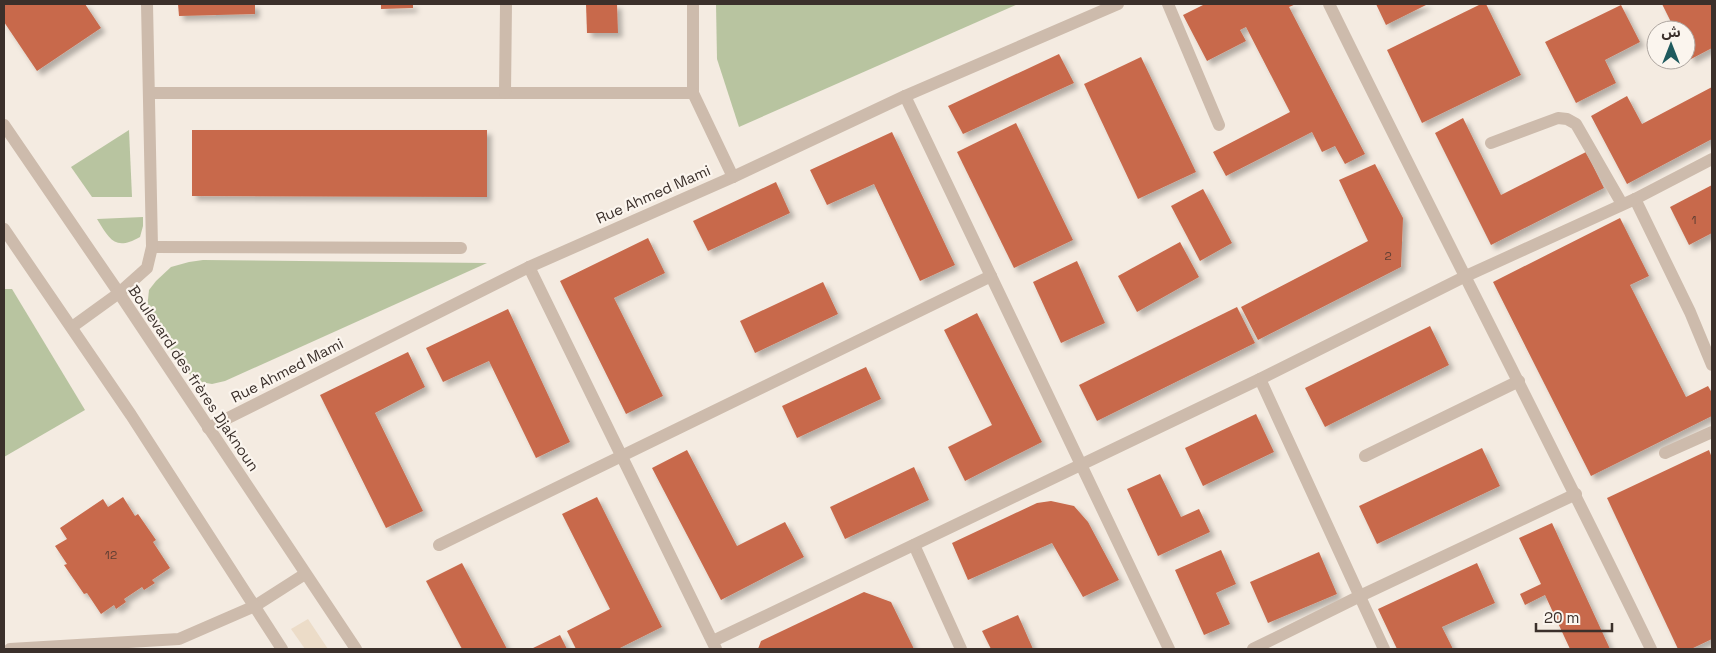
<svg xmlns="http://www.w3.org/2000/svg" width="1716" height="653" viewBox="0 0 1716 653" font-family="'Space Grotesk','Noto Sans Arabic',sans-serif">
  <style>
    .green { fill: #b8c4a0 }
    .plaza { fill: #ecdcc8 }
    .building { fill: #c8694b; filter: url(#shadow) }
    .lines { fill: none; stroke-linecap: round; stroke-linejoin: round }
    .service { stroke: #cdbbac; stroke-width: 12 }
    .minor { stroke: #cdbbac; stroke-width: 12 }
    .tertiary { stroke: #cdbbac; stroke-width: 12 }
    .labels { text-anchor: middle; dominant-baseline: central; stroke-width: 4.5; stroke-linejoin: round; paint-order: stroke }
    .number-label { font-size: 12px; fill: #5e3e33 }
    .street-label { font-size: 15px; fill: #3b302b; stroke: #fbf5ee }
  </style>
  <defs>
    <filter id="shadow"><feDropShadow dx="4.5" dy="4.5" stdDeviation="2.5" flood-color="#0004"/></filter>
  </defs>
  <rect width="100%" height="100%" fill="#f4ebe1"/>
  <!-- green -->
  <g class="green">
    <path d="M 716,4 L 1018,4 L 739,127 L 717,59 Z"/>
    <path d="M 129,130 L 132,197 L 92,197 L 71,167 Z"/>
    <path d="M 143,217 L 143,226 L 140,237 C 115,251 110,240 97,219 Z"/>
    <path d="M 203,260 L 487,263 L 225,381 L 212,384 L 195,381 L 168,346 L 147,309 L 149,290 L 156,281 L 171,267 L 189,262 Z"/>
    <path d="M 4,289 L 12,289 L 85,410 L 4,457 Z"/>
  </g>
  <!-- plaza -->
  <path class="plaza" d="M 308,619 L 328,649 L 305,649 L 291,629 Z"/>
  <!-- building -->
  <g class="building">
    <path d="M 4,4 L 85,4 L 101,28 L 37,71 L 4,22 Z"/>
    <path d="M 178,4 L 255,4 L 255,14 L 179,16 Z"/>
    <path d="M 381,4 L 413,4 L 413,8 L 381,9 Z"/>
    <path d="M 586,4 L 617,4 L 618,33 L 587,33 Z"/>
    <path d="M 1205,4 L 1296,4 L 1289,7 L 1365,154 L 1345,164 L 1335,146 L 1322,152 L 1312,132 L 1226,176 L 1213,152 L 1290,112 L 1246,27 L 1240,30 L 1246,41 L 1207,61 L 1183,15 Z"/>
    <path d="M 1376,4 L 1428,4 L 1386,25 Z"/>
    <path d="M 1481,4 L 1486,4 L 1521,75 L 1422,123 L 1387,50 Z"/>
    <path d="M 1662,4 L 1712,4 L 1712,48 L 1691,59 L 1686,50 L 1686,30 L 1675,30 Z"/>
    <path d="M 1621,5 L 1640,42 L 1605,60 L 1616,83 L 1576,103 L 1545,42 Z"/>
    <path d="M 1059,54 L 1074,83 L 963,134 L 948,106 Z"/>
    <path d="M 1141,57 L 1196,172 L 1138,199 L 1084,84 Z"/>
    <path d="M 1712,87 L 1712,139 L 1627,184 L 1591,116 L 1627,96 L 1642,124 Z"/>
    <path d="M 1463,118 L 1501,195 L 1586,152 L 1604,188 L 1491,245 L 1435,133 Z"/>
    <path d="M 1016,123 L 1073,240 L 1014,268 L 957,152 Z"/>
    <path d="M 192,130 L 487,130 L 487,197 L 192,196 Z"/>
    <path d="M 892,132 L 955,265 L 920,281 L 874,184 L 827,205 L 810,170 Z"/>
    <path d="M 1375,164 L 1403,218 L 1401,267 L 1258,340 L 1241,307 L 1368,241 L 1339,180 Z"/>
    <path d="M 776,182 L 790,213 L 708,251 L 693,221 Z"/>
    <path d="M 1712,185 L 1712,233 L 1689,245 L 1670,207 Z"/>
    <path d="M 1203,189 L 1232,243 L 1200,261 L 1171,206 Z"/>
    <path d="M 1620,218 L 1649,276 L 1630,285 L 1686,397 L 1708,386 L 1712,393 L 1712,416 L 1591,476 L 1493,282 Z"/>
    <path d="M 648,238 L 665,273 L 614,298 L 663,396 L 626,414 L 560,281 Z"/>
    <path d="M 1180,242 L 1199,277 L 1137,312 L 1118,276 Z"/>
    <path d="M 1077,261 L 1105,323 L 1061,343 L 1033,282 Z"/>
    <path d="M 823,282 L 838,314 L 755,353 L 740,321 Z"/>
    <path d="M 1237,307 L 1255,343 L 1097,421 L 1079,385 Z"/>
    <path d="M 508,309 L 570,442 L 536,458 L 489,361 L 443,382 L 426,348 Z"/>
    <path d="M 977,313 L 1042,442 L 965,481 L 948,447 L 992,425 L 944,330 Z"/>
    <path d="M 1430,326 L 1449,365 L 1325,427 L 1305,388 Z"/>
    <path d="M 408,352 L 425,387 L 375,413 L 423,511 L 386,528 L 320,395 Z"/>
    <path d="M 866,367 L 881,399 L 797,438 L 782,406 Z"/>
    <path d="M 1256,414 L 1274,452 L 1203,486 L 1185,448 Z"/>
    <path d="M 1482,448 L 1500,486 L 1377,544 L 1359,506 Z"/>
    <path d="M 687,450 L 737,546 L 785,522 L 804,557 L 721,600 L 652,468 Z"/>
    <path d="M 1709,450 L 1712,458 L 1712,639 L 1691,649 L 1678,649 L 1607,498 Z"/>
    <path d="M 914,467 L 929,500 L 845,539 L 830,507 Z"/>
    <path d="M 1160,474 L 1181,517 L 1199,509 L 1210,532 L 1158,556 L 1127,489 Z"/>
    <path d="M 123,497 L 135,516 L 138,514 L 156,540 L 153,542 L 170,568 L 152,580 L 155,583 L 144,590 L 142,587 L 124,599 L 126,602 L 116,609 L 114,605 L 101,614 L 87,593 L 84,594 L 64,565 L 67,564 L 55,546 L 67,539 L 60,528 L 103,499 L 108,507 Z"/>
    <path d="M 597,497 L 662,627 L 618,649 L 576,649 L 567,631 L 610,609 L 562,514 Z"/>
    <path d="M 1051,501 L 1074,506 L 1088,522 L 1119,580 L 1083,597 L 1052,543 L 968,580 L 952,543 L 1037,503 Z"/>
    <path d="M 1552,523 L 1610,649 L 1570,649 L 1545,595 L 1525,605 L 1520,594 L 1541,584 L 1519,538 Z"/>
    <path d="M 1221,550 L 1236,584 L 1216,593 L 1230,624 L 1204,635 L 1175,570 Z"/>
    <path d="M 1319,552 L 1337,594 L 1268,623 L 1250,582 Z"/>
    <path d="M 462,563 L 507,649 L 462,649 L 426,581 Z"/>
    <path d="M 1477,563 L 1495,603 L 1442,627 L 1453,649 L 1397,649 L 1378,609 Z"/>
    <path d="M 864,592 L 891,602 L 914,649 L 758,649 L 761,641 Z"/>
    <path d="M 1018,615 L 1033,649 L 991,649 L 982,631 Z"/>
    <path d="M 560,635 L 567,649 L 531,649 Z"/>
  </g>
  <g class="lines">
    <!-- service -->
    <g class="service">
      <path d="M 1168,4 L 1219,125"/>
      <path d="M 1491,143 L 1558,118 L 1567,119 L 1576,124 L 1622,204"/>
      <path d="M 1365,456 L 1519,381"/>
    </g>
    <!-- minor -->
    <g class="minor">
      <path d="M 693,4 L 693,93 L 733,177"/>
      <path d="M 1329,4 C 1435,220 1546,433 1651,649"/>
      <path d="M 149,93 L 693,93"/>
      <path d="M 505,93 L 506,4"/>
      <path d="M 905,96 L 1169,649"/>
      <path d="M 1635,199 L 1690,312 L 1712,365"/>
      <path d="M 152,247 L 461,248"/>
      <path d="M 529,267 L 716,649"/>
      <path d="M 119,293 L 147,268 L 152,247 L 147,4"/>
      <path d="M 1260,379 L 1384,649"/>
      <path d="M 1665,453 L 1712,432"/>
      <path d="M 439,545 L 991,276"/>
      <path d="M 914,545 L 961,649"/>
      <path d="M 713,641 L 1260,379 L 1466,276 L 1635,199 L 1712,159"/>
      <path d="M 10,649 L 179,639 L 255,606 L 305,574"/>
      <path d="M 1253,649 L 1360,596 L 1576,494"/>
    </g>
    <!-- tertiary -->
    <g class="tertiary">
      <path d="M 4,125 L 119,293 L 356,649"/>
      <path d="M 4,229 L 131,415 L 282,649"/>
      <path d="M 72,327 L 119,293"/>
      <path d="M 208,428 L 529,267 L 733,177 L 905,96 L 1118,4"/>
    </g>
  </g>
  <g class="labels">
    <!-- number labels -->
    <g class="number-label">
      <text x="1694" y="220">1</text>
      <text x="1388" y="256">2</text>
      <text x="111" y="555">12</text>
    </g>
    <!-- street labels -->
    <g class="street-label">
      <text transform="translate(653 194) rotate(-24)">Rue Ahmed Mami</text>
      <text transform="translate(287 370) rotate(-27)">Rue Ahmed Mami</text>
      <text transform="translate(194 378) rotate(56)">Boulevard des frères Djaknoun</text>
    </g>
  </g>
  <!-- border -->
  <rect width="1716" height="653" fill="none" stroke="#3b302b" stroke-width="10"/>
  <!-- north arrow -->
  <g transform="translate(1671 45)"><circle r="24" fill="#fbf5ee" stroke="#aea6a0"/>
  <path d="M0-4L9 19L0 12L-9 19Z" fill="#1f5a5e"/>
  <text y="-8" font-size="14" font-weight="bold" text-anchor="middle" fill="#3b302b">ش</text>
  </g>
  <!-- scale -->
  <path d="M1536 623v8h76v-8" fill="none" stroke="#3b302b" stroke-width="2.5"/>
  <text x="1544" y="623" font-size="15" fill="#3b302b" stroke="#fbf5ee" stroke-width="4" paint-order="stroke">20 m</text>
</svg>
